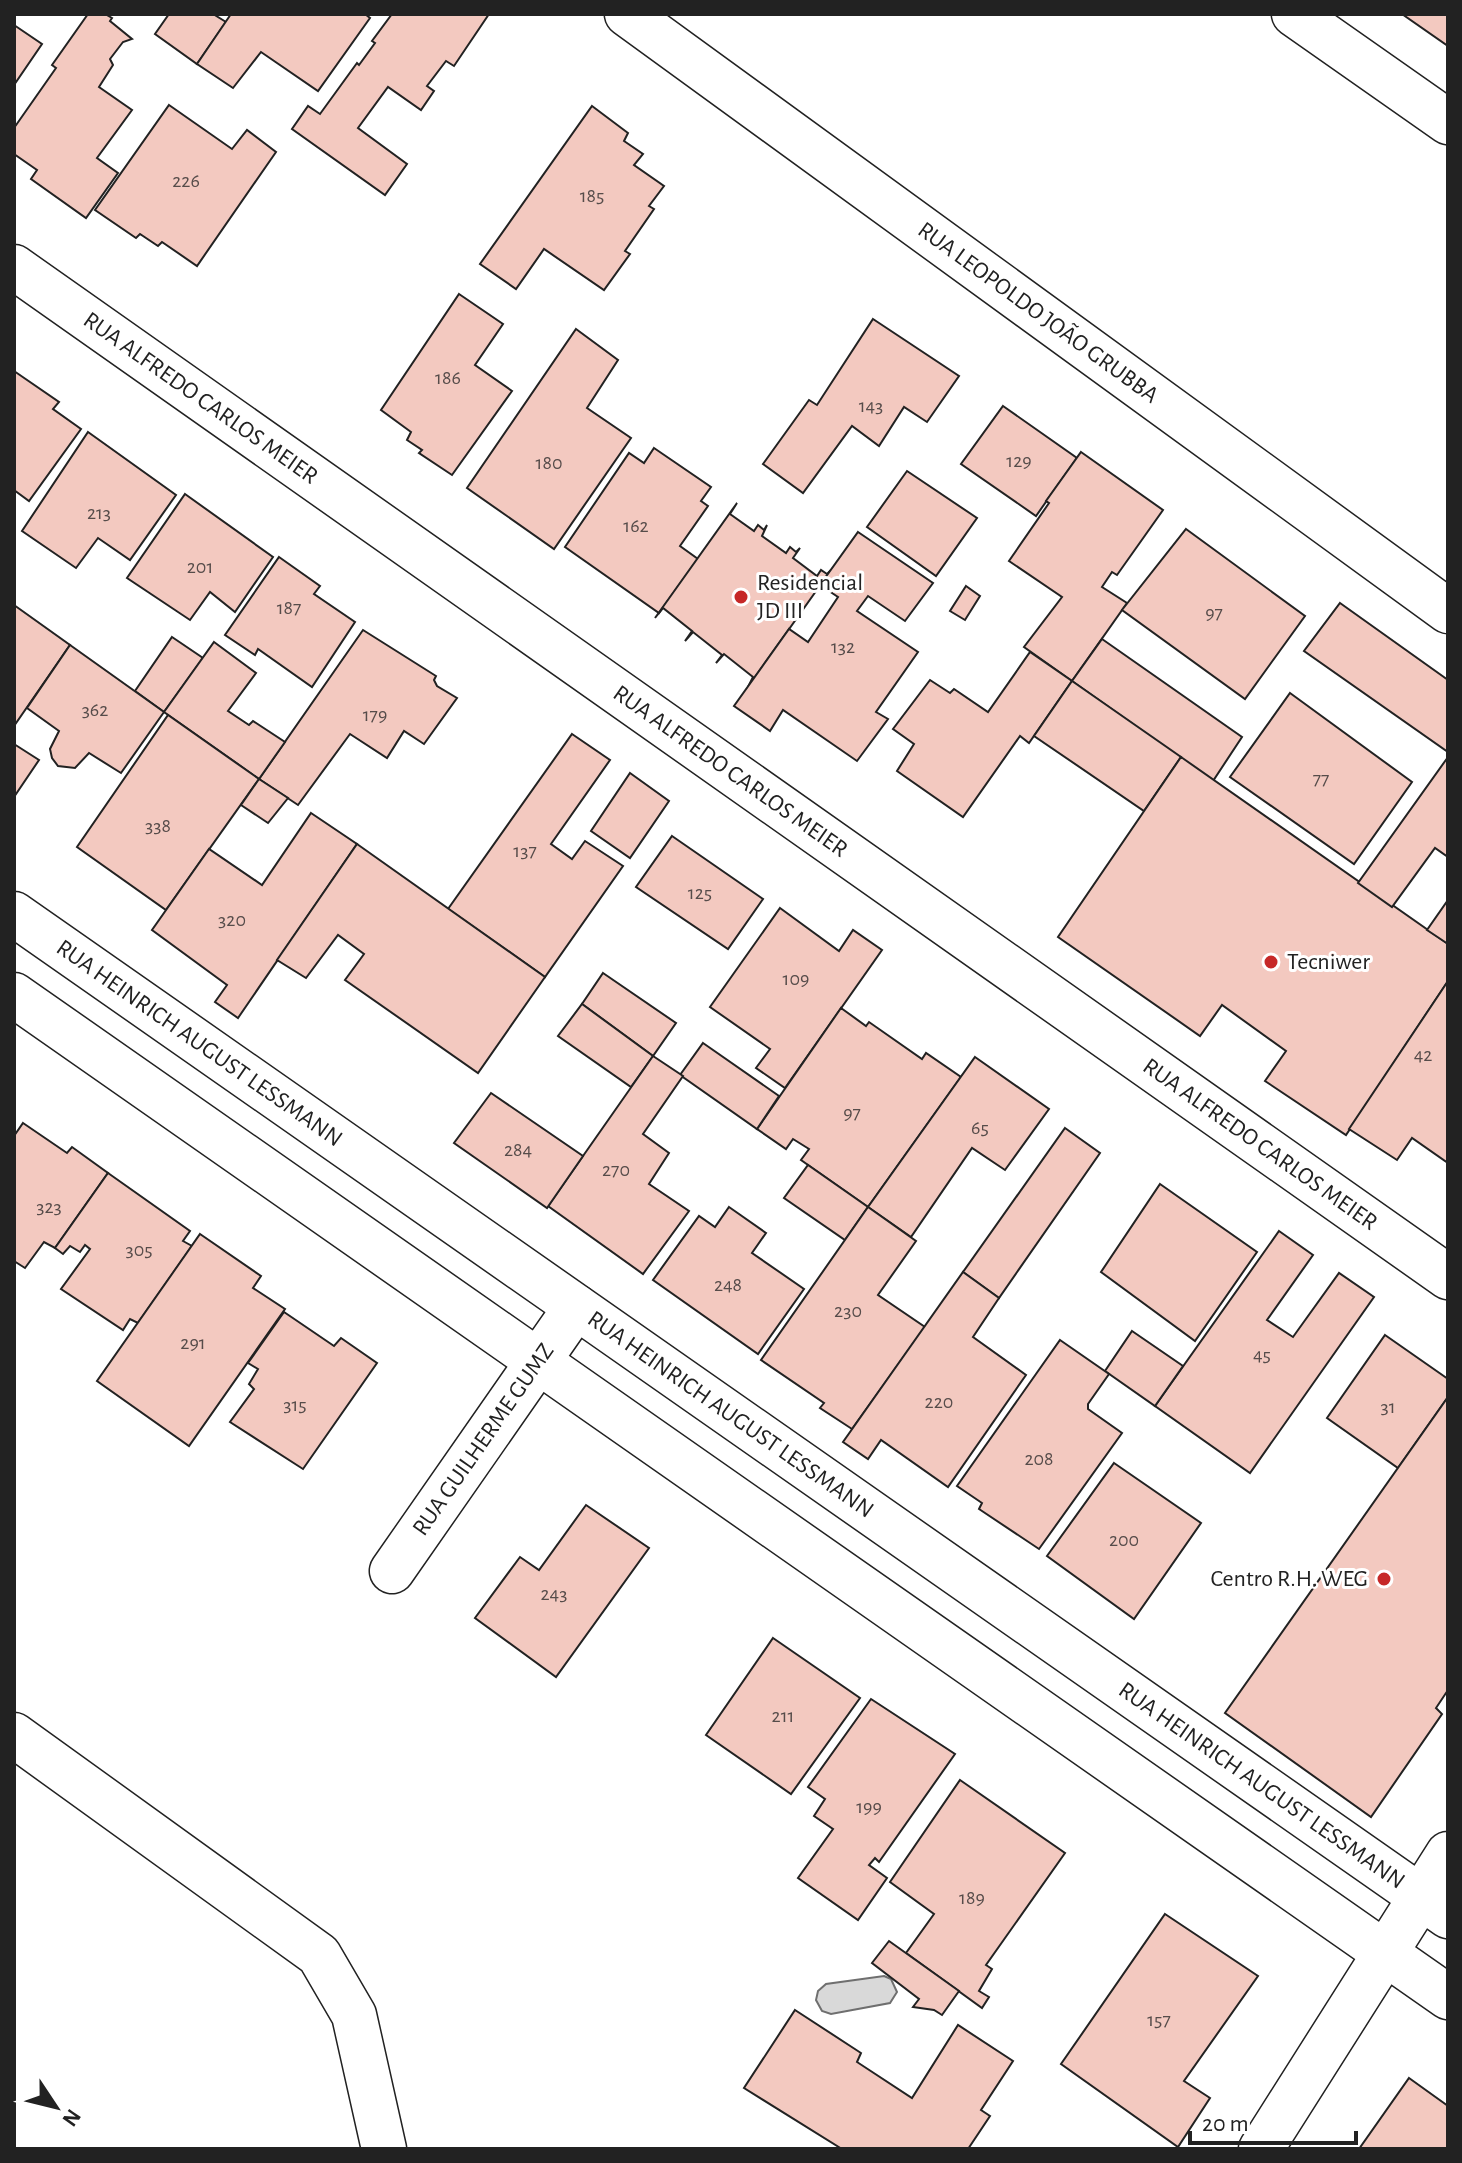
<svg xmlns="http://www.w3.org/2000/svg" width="1462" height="2163" viewBox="0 0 1462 2163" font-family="'Alegreya Sans',sans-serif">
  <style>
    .water { fill: #d9d9d9; stroke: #6f6f6f; stroke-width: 2 }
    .building { fill: #f3c9c0; stroke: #222; stroke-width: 2 }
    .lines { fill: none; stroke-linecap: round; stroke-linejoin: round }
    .minor-casing { stroke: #222; stroke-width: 47 }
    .minor { stroke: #fff; stroke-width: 44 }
    .poi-dot { fill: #c62828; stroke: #fff; stroke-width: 3 }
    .labels { text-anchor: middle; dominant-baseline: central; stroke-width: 6; stroke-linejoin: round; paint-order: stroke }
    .number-label { font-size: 20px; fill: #564c4a }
    .street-label { font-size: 24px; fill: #222; stroke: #fff }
    .poi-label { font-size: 24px; fill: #222; stroke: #fff; text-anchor: start }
  </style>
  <rect width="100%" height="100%" fill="#fff"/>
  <!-- water -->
  <path class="water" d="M 884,1976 L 891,1979 L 897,1992 L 890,2003 L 831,2014 L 822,2011 L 816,2000 L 818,1991 L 826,1984 Z"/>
  <!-- building -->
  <g class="building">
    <path d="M 88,14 L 105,14 L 112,18 L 110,21 L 132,39 L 123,42 L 110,59 L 113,65 L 99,87 L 132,110 L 97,158 L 118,173 L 86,218 L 31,179 L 37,170 L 14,154 L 14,128 L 56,68 L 52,65 Z"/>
    <path d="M 169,14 L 213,14 L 226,22 L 197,64 L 155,34 Z"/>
    <path d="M 231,14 L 365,14 L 370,18 L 318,91 L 261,52 L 233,88 L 197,64 Z"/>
    <path d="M 392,14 L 489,14 L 454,66 L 446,61 L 427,86 L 434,91 L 421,110 L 388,87 L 358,128 L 407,164 L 385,195 L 292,129 L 308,106 L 320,114 L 357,63 L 359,65 L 375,43 L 372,41 Z"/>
    <path d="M 1402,14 L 1448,14 L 1448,46 Z"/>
    <path d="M 14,25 L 42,44 L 14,85 Z"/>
    <path d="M 169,105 L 232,149 L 247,130 L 276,152 L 197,266 L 162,242 L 158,246 L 140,234 L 136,238 L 95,210 Z"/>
    <path d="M 592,106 L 628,133 L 624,141 L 643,154 L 634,165 L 664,186 L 649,206 L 654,209 L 625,251 L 630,254 L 604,290 L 544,249 L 516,289 L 480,264 Z"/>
    <path d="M 459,294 L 503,324 L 475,365 L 512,391 L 452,475 L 419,453 L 422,450 L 407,440 L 411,432 L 381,410 Z"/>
    <path d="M 873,319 L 959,376 L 927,422 L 904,407 L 879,446 L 852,426 L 803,493 L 763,464 L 809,400 L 817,405 Z"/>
    <path d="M 576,329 L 618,360 L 587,408 L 631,438 L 554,549 L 467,488 Z"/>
    <path d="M 14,371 L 59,402 L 53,409 L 81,429 L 29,501 L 14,490 Z"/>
    <path d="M 1003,406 L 1077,458 L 1036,516 L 961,464 Z"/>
    <path d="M 88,432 L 176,495 L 130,560 L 98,538 L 76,568 L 22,531 Z"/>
    <path d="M 654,448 L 711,487 L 701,501 L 708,506 L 680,546 L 698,559 L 659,613 L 565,547 L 629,453 L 644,463 Z"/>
    <path d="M 1081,452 L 1163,510 L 1117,575 L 1112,572 L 1102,587 L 1127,603 L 1072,681 L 1024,647 L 1062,597 L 1009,561 L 1049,503 L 1046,501 Z"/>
    <path d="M 907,471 L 977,518 L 936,576 L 867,527 Z"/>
    <path d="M 185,494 L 273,557 L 235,612 L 210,592 L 190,620 L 127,578 Z"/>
    <path d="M 737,503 L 730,514 L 754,531 L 758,525 L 764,530 L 767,525 L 762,536 L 786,553 L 790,547 L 796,552 L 800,548 L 793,558 L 817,576 L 821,570 L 827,574 L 831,570 L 748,687 L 753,677 L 724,654 L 716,663 L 722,655 L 693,632 L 685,641 L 692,631 L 663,608 L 655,618 Z"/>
    <path d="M 1186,529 L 1305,616 L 1245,699 L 1122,610 Z"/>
    <path d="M 858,532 L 933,583 L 905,621 L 868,596 L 857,611 L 918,652 L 876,712 L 888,719 L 857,761 L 783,710 L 770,731 L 734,706 L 789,629 L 808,642 L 838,597 L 820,585 Z"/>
    <path d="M 279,557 L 320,586 L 314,594 L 355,622 L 312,687 L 258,649 L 255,655 L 225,635 Z"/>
    <path d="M 966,586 L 980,596 L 965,620 L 950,611 Z"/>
    <path d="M 1340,603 L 1448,680 L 1448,752 L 1304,651 Z"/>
    <path d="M 14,605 L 70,645 L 14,726 Z"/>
    <path d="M 363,630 L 436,676 L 434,680 L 437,686 L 457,698 L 424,744 L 404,731 L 387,758 L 350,734 L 298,805 L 259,779 Z"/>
    <path d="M 172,637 L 203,658 L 164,712 L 135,691 Z"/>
    <path d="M 1102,639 L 1242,737 L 1213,781 L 1072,681 Z"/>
    <path d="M 214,642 L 256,673 L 228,711 L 249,725 L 253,721 L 285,742 L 259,779 L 164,712 Z"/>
    <path d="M 70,645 L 164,712 L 121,773 L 89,753 L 75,768 L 58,766 L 52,758 L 50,749 L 59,731 L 27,708 Z"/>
    <path d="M 1030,652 L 1072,681 L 1029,743 L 1020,736 L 963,817 L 897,771 L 914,744 L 893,729 L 930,680 L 950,693 L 954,689 L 988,712 Z"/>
    <path d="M 1072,681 L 1181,757 L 1144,811 L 1034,736 Z"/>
    <path d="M 1290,693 L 1412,782 L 1354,864 L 1230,777 Z"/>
    <path d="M 168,715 L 259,779 L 166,910 L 77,847 Z"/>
    <path d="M 572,734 L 610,760 L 551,844 L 572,859 L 585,841 L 623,866 L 545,977 L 448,909 Z"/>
    <path d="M 14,744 L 39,760 L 14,797 Z"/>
    <path d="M 1181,757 L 1448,944 L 1448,981 L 1346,1135 L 1265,1081 L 1286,1051 L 1222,1005 L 1200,1036 L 1058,937 Z"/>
    <path d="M 1448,757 L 1448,857 L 1435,848 L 1392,907 L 1358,883 Z"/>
    <path d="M 630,773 L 669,801 L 630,858 L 591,831 Z"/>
    <path d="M 259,779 L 288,798 L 268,823 L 241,805 Z"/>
    <path d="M 311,813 L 357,844 L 238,1018 L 215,1002 L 227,985 L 152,930 L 209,849 L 262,885 Z"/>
    <path d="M 672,836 L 763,899 L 728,949 L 636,887 Z"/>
    <path d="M 357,844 L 545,977 L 478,1073 L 345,980 L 364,954 L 338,935 L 306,978 L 277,960 Z"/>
    <path d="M 1448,900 L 1448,944 L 1427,930 Z"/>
    <path d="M 780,908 L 839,951 L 853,930 L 882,950 L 785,1088 L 756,1068 L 770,1049 L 710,1007 Z"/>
    <path d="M 603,973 L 676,1023 L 653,1056 L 582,1004 Z"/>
    <path d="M 1448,981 L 1448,1163 L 1412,1138 L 1397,1160 L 1349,1129 Z"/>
    <path d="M 582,1004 L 653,1056 L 631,1087 L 558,1036 Z"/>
    <path d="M 841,1008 L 866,1026 L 869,1022 L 922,1059 L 926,1053 L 961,1077 L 868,1207 L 801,1160 L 809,1149 L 793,1139 L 786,1149 L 757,1129 Z"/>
    <path d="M 703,1043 L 779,1096 L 757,1129 L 680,1075 Z"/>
    <path d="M 653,1056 L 683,1076 L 643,1134 L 669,1153 L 649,1184 L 689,1211 L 643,1274 L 548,1206 Z"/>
    <path d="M 975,1057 L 1049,1109 L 1005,1170 L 972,1148 L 911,1237 L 868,1207 Z"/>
    <path d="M 491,1093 L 583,1156 L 547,1208 L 454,1143 Z"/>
    <path d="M 23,1123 L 67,1153 L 72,1147 L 108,1173 L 55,1248 L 44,1242 L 25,1268 L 14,1261 L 14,1136 Z"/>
    <path d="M 1065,1128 L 1100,1153 L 999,1298 L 963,1272 Z"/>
    <path d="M 808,1165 L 868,1207 L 845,1240 L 784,1198 Z"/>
    <path d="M 108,1173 L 190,1231 L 183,1241 L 192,1246 L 138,1323 L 130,1319 L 123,1330 L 61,1289 L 90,1249 L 85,1245 L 80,1252 L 70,1246 L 63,1254 L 55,1248 Z"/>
    <path d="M 1160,1184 L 1257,1252 L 1195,1341 L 1101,1272 Z"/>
    <path d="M 729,1207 L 766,1233 L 752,1253 L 804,1289 L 758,1354 L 653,1280 L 699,1216 L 715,1227 Z"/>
    <path d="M 868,1207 L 916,1241 L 878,1295 L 925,1327 L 852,1429 L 820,1408 L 824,1403 L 761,1360 Z"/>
    <path d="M 1279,1231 L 1313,1255 L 1267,1320 L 1293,1337 L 1339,1273 L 1374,1297 L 1250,1473 L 1155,1406 Z"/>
    <path d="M 200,1234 L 261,1276 L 253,1288 L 285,1309 L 189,1446 L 97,1381 Z"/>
    <path d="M 963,1272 L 999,1298 L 973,1337 L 1026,1375 L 948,1487 L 881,1440 L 868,1459 L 843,1442 Z"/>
    <path d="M 284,1312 L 334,1346 L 341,1338 L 377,1363 L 303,1469 L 230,1422 L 254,1389 L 249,1384 L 258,1369 L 248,1363 Z"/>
    <path d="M 1132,1331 L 1183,1366 L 1155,1406 L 1105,1371 Z"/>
    <path d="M 1385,1335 L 1448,1379 L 1448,1397 L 1398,1468 L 1327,1418 Z"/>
    <path d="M 1060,1340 L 1109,1374 L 1088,1404 L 1088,1409 L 1122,1433 L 1039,1549 L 979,1509 L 982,1503 L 957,1486 Z"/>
    <path d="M 1448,1397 L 1448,1690 L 1436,1708 L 1442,1714 L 1371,1817 L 1225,1713 Z"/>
    <path d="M 1114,1463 L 1201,1523 L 1134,1619 L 1047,1556 Z"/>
    <path d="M 586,1505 L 649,1548 L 556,1677 L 475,1618 L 520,1557 L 539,1570 Z"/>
    <path d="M 773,1638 L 860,1698 L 791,1794 L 706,1735 Z"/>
    <path d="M 871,1699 L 955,1754 L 879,1862 L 875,1858 L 869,1865 L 887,1878 L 858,1920 L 798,1878 L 833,1829 L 814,1816 L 825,1799 L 808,1787 Z"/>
    <path d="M 960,1780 L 1065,1853 L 986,1965 L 992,1969 L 979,1991 L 989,1997 L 982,2008 L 906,1953 L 934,1914 L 890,1882 Z"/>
    <path d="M 1165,1914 L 1258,1976 L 1184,2081 L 1210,2098 L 1178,2147 L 1061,2064 Z"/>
    <path d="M 889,1941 L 959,1991 L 942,2015 L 934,2010 L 913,2007 L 919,1999 L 872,1963 Z"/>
    <path d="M 795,2010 L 861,2053 L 857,2062 L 912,2098 L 958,2025 L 1013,2061 L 981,2110 L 990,2116 L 968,2149 L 842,2149 L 744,2088 Z"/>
    <path d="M 1409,2078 L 1448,2106 L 1448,2149 L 1359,2149 Z"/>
  </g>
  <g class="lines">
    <!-- minor casing -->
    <g class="minor-casing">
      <g id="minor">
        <path id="s1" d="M 627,14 L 1448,611"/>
        <path d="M 1294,14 L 1448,122"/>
        <path id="s2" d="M 14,267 L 1448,1277"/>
        <path id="s3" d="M 14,914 L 1448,1916"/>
        <path d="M 14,995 L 1448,1997"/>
        <path id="s4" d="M 392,1571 L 576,1307"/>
        <path d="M 14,1735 L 319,1955 L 354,2015 L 384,2149"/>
        <path d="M 1261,2149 L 1448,1854"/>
      </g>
    </g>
    <!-- minor -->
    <use href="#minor" class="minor"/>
  </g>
  <!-- markers -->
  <g class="poi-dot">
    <circle cx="741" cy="597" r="8"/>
    <circle cx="1271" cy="962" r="8"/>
    <circle cx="1384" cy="1579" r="8"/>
  </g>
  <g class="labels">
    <!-- number labels -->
    <g class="number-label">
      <text x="186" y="181">226</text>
      <text x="592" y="196">185</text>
      <text x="448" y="378">186</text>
      <text x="871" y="406">143</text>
      <text x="1019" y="461">129</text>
      <text x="549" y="463">180</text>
      <text x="99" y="513">213</text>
      <text x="636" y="526">162</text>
      <text x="200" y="567">201</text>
      <text x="289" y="608">187</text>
      <text x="1214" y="613">97</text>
      <text x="843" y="647">132</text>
      <text x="95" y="710">362</text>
      <text x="375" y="715">179</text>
      <text x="1321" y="779">77</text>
      <text x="158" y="826">338</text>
      <text x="525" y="851">137</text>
      <text x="700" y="893">125</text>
      <text x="232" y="920">320</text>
      <text x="796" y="979">109</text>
      <text x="1423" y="1055">42</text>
      <text x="852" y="1113">97</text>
      <text x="980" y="1128">65</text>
      <text x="518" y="1150">284</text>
      <text x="616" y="1170">270</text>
      <text x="49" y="1207">323</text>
      <text x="139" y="1250">305</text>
      <text x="728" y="1285">248</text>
      <text x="848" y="1311">230</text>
      <text x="193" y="1343">291</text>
      <text x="1262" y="1355">45</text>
      <text x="939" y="1402">220</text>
      <text x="295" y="1405">315</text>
      <text x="1388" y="1407">31</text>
      <text x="1039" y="1459">208</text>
      <text x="1124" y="1540">200</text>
      <text x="554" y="1594">243</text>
      <text x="783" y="1716">211</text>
      <text x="869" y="1807">199</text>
      <text x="972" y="1898">189</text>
      <text x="1159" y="2020">157</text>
    </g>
    <!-- street labels -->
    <g class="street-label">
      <text stroke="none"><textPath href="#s1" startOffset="508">RUA LEOPOLDO JOÃO GRUBBA</textPath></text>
      <text stroke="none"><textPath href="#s2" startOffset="228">RUA ALFREDO CARLOS MEIER</textPath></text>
      <text stroke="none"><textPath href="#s2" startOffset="876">RUA ALFREDO CARLOS MEIER</textPath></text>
      <text stroke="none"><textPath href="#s3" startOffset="226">RUA HEINRICH AUGUST LESSMANN</textPath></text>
      <text stroke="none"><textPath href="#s2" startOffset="1524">RUA ALFREDO CARLOS MEIER</textPath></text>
      <text stroke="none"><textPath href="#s3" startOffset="874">RUA HEINRICH AUGUST LESSMANN</textPath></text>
      <text stroke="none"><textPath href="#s4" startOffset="160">RUA GUILHERME GUMZ</textPath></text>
      <text stroke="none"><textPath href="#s3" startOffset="1522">RUA HEINRICH AUGUST LESSMANN</textPath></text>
    </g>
    <!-- poi labels -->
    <g class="poi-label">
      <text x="757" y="583">Residencial<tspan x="757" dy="28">JD III</tspan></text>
      <text x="1287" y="962">Tecniwer</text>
      <text x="1368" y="1579" text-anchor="end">Centro R.H. WEG</text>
    </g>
  </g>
  <!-- border -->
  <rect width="1462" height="2163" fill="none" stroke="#222222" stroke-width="32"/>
  <!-- north arrow -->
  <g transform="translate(56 2107) rotate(125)" stroke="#ffffff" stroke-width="6" paint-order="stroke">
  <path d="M0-6L14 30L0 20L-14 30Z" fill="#222222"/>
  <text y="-12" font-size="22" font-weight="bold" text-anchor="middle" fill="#222222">N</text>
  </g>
  <!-- scale -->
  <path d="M1190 2131v12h166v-12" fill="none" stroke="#222222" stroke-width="4"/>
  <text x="1202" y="2131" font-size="24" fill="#222222" stroke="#ffffff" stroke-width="6" paint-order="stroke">20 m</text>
</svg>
